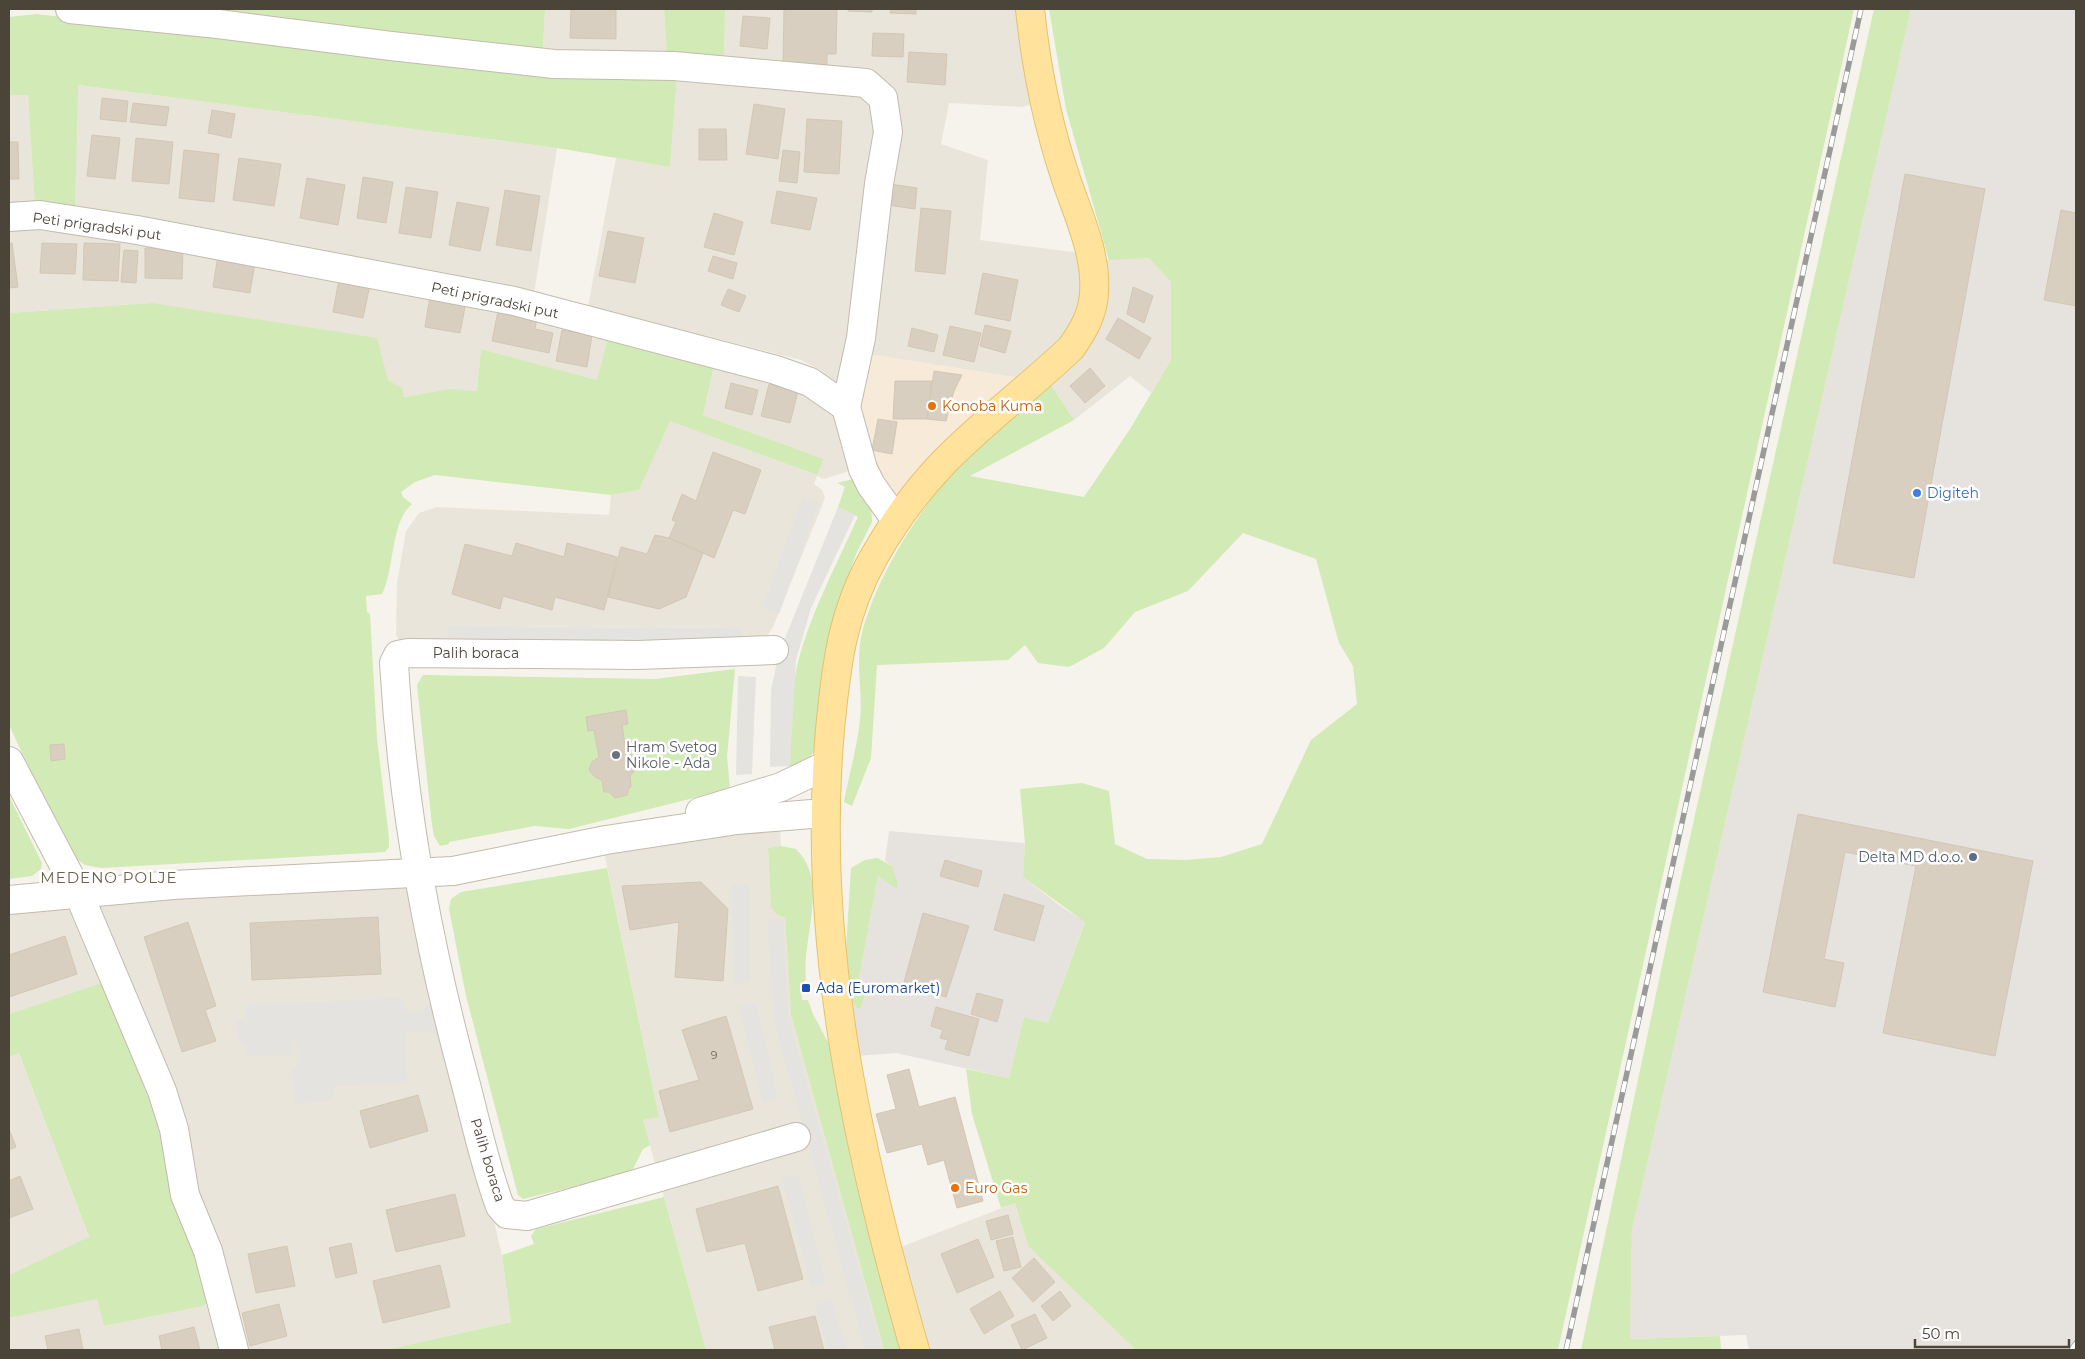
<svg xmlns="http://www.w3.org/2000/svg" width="2085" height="1359" viewBox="0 0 2085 1359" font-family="Montserrat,sans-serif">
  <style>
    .residential { fill: #eae5da }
    .commercial { fill: #f7ead8 }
    .industrial { fill: #e6e2dd }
    .green { fill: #d2eab5 }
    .parking { fill: #e5e3e0 }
    .building { fill: #d8cfc1; stroke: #d3c7b4 }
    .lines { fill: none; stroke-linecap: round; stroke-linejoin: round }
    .minor-casing { stroke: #c2bbae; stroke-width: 30 }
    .major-casing { stroke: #e6c16a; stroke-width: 30 }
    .minor { stroke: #fff; stroke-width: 28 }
    .major { stroke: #ffe39c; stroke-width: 28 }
    .rail-casing { stroke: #9a9a9a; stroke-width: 5.5 }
    .rail { stroke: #fff; stroke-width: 4; stroke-dasharray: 11; stroke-linecap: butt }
    .food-dot { fill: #e8710a; stroke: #fff; stroke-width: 2 }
    .shop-dot { fill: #3f7fe0; stroke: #fff; stroke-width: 2 }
    .worship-dot { fill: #6b7280; stroke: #fff; stroke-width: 2 }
    .service-dot { fill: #5c6f8a; stroke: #fff; stroke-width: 2 }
    .transit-dot { fill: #1a4fb4; stroke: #fff; stroke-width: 2 }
    .labels { text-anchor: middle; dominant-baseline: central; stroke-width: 5; stroke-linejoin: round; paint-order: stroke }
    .number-label { font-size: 11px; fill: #6e675b }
    .street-label { font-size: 14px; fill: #4b4439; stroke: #fff }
    .food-label { font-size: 14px; fill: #c56008; stroke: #fff; text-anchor: start }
    .shop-label { font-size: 14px; fill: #366cbe; stroke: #fff; text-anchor: start }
    .worship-label { font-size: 14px; fill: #5b616d; stroke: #fff; text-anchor: start }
    .service-label { font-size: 14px; fill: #4e5e75; stroke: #fff; text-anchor: end }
    .transit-label { font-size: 14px; fill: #164399; stroke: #fff; text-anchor: start }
    .neighbourhood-label { font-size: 15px; letter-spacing: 1px; fill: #6e6250; stroke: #fff }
  </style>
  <rect width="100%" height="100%" fill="#f6f3ec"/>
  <!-- residential -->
  <g class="residential">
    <path d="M 545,9 L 664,9 L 667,57 L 543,50 Z"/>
    <path d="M 725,9 L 1028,9 L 1032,104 L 1022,107 L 949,103 L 941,144 L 988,160 L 980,240 L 1080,253 L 1087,312 L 1026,379 L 862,353 L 890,98 L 724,59 Z"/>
    <path d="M 677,75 L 864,88 L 883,110 L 840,398 L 820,370 L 801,360 L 588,306 L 616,158 L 670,167 Z"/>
    <path d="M 77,85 L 557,148 L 534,294 L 75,210 Z"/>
    <path d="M 28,94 L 35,208 L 9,210 L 9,95 Z"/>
    <path d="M 44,224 L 610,329 L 597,380 L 481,349 L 477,391 L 449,389 L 404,397 L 401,388 L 388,380 L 152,303 L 9,313 L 9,226 Z"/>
    <path d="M 1149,258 L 1171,282 L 1171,360 L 1151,393 L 1130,376 L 1074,420 L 1048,381 L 1097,260 Z"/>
    <path d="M 716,359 L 790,379 L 845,416 L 852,470 L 824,479 L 817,476 L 814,484 L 822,490 L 825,498 L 773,627 L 765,639 L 743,641 L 741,627 L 648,628 L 447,625 L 446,645 L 404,649 L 396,635 L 397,583 L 406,531 L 419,513 L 437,507 L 609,515 L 611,495 L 639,490 L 669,420 L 817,475 L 824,459 L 703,415 Z"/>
    <path d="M 780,828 L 781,846 L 768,848 L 771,906 L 776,914 L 785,918 L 791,1015 L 884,1350 L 706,1350 L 643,1120 L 659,1117 L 603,847 Z"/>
    <path d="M 406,879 L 449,1032 L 502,1255 L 511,1322 L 385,1350 L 237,1350 L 93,920 L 101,894 Z"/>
    <path d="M 72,905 L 110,980 L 9,1014 L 9,909 Z"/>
    <path d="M 19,1053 L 89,1238 L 9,1275 L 9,1057 Z"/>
    <path d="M 1015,1203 L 1028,1246 L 1136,1350 L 921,1350 L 893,1250 Z"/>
    <path d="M 97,1298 L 104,1326 L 204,1306 L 220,1300 L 232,1350 L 9,1350 L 9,1318 Z"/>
  </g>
  <!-- commercial -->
  <path class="commercial" d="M 862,353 L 1026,379 L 892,505 L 855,416 Z"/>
  <!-- industrial -->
  <g class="industrial">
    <path d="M 1911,9 L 2076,9 L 2076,1350 L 1749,1350 L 1746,1335 L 1630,1339 L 1632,1230 Z"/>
    <path d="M 889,831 L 1025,843 L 1023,877 L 1063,908 L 1085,921 L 1048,1023 L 1024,1017 L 1009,1078 L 896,1053 L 857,1056 L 850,998 L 857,1008 L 861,1008 L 866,993 L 857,989 L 878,876 L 897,888 L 892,866 L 885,861 Z"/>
  </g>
  <!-- green -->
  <g class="green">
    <path d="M 192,9 L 545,9 L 543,50 Z"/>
    <path d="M 664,9 L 725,9 L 724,59 L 667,57 Z"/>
    <path d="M 1049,9 L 1854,9 L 1558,1350 L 1136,1350 L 1028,1246 L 1015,1203 L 1001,1208 L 972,1114 L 966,1069 L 1009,1078 L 1024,1017 L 1048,1023 L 1085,922 L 1023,877 L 1025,843 L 1020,789 L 1082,783 L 1109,791 L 1115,844 L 1147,859 L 1185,860 L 1221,857 L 1262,844 L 1311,740 L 1357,704 L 1353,666 L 1339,643 L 1316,559 L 1243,533 L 1188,591 L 1135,612 L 1104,648 L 1069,667 L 1038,663 L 1025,645 L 1008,660 L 877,665 L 871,758 L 852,806 L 844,802 C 849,775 857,747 860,720 C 863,692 855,663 862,633 C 880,563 937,484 988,433 C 1006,414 1028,398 1048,381 L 1074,420 L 970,476 L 1084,497 L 1130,429 L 1171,360 L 1171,282 L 1149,258 L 1109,260 L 1066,109 Z"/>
    <path d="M 1874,9 L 1911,9 L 1632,1230 L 1630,1339 L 1720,1336 L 1721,1350 L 1581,1350 L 1671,923 Z"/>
    <path d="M 37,14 L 85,20 L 677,75 L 670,167 L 557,148 L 78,85 L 75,210 L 35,208 L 28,95 L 9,95 L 9,17 Z"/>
    <path d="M 152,303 L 377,338 L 388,380 L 402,388 L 404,397 L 449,389 L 477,391 L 481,349 L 597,380 L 610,329 L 715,362 L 703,415 L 824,459 L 817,475 L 670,421 L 639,490 L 611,495 L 435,475 L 415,482 L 401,492 L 403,497 L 412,504 C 390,523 395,568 382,594 L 366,596 L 367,612 L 370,614 L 377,738 L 389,838 L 389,847 L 385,852 L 101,868 L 85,865 L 70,855 L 9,725 L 9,313 Z"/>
    <path d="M 857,478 L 871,504 L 872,522 L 856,554 L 828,637 L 815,749 L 806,764 L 795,771 L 790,766 C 791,732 790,696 798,662 C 811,612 837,564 858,517 L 838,507 L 845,487 L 837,483 Z"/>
    <path d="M 735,669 L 727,757 L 730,789 L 569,829 L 534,826 L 449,842 L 449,844 L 440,846 L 434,836 L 432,825 L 417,685 L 423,675 L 655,679 Z"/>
    <path d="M 9,796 L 42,863 L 41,869 L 32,876 L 9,879 Z"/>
    <path d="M 781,846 L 796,849 C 830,882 801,939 806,980 L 800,984 L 802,1000 L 808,1000 L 813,1014 L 830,1046 L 903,1350 L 884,1350 L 791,1015 L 785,918 L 776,914 L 771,907 L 768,848 Z"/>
    <path d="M 877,858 L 892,866 L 897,882 L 897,889 L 878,876 L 857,989 L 866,993 L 861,1008 L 857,1008 L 848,996 L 846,949 L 851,868 L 865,860 Z"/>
    <path d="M 607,868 L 659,1117 L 643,1120 L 650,1145 L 643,1149 L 631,1173 L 523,1199 L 518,1195 L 466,996 L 449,909 L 451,899 L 461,892 Z"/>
    <path d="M 104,982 L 142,1076 L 163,1137 L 208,1302 L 204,1306 L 104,1326 L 97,1299 L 9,1318 L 9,1275 L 89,1237 L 19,1053 L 9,1057 L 9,1014 Z"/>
    <path d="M 664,1197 L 706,1350 L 385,1350 L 511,1322 L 502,1255 L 534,1244 L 531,1236 L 536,1229 Z"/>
  </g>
  <!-- parking -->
  <g class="parking">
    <path d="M 803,497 L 819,503 L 779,614 L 762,608 Z"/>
    <path d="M 838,507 L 855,515 L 811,608 L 796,660 L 790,766 L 770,767 L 771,690 L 779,653 Z"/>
    <path d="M 447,625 L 648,628 L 741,627 L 743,641 L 446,645 Z"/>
    <path d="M 738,676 L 756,677 L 752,774 L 736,775 Z"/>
    <path d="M 731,885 L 749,885 L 750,982 L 735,984 Z"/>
    <path d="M 767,919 L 783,920 L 788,1017 L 882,1350 L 865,1350 L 774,1021 Z"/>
    <path d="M 402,998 L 404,1008 L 409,1012 L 420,1011 L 431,1000 L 444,1046 L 438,1037 L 430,1032 L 414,1031 L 406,1034 L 407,1083 L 337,1086 L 332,1094 L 333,1101 L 295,1104 L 292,1068 L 298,1064 L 301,1055 L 295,1040 L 292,1038 L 293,1055 L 247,1057 L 245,1044 L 238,1040 L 236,1021 L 245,1017 L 246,1005 Z"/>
    <path d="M 756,1003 L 778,1098 L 763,1104 L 739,1007 Z"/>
    <path d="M 798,1175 L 826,1283 L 811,1287 L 782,1177 Z"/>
    <path d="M 831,1298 L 847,1350 L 828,1350 L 814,1303 Z"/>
  </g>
  <!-- building -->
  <g class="building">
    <path d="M 571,9 L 616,9 L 616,39 L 570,38 Z"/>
    <path d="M 784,9 L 837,9 L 836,54 L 827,54 L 827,67 L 783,66 Z"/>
    <path d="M 848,9 L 872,9 L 872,12 L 848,11 Z"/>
    <path d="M 891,9 L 916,9 L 916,14 L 890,13 Z"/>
    <path d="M 743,16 L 770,18 L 767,49 L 740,46 Z"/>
    <path d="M 873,33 L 904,34 L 903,57 L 872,56 Z"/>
    <path d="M 909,52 L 947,54 L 945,85 L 907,82 Z"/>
    <path d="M 102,98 L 128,101 L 126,122 L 100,119 Z"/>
    <path d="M 133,103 L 169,107 L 166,126 L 130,122 Z"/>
    <path d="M 754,104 L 785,109 L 778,159 L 746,154 Z"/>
    <path d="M 212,110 L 235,114 L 231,138 L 208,133 Z"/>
    <path d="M 807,119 L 842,121 L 839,174 L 804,172 Z"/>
    <path d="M 699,129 L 726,129 L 727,160 L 699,160 Z"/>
    <path d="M 92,135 L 120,138 L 115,179 L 87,176 Z"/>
    <path d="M 136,138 L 173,142 L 169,184 L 132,181 Z"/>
    <path d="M 9,142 L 18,142 L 19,179 L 9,179 Z"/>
    <path d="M 184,150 L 219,154 L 214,202 L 179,198 Z"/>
    <path d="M 783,150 L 800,152 L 797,183 L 779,181 Z"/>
    <path d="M 239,158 L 281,164 L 274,206 L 233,200 Z"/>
    <path d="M 1905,174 L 1985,189 L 1914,578 L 1833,563 Z"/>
    <path d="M 363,177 L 393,182 L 386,223 L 357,218 Z"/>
    <path d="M 307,178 L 345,185 L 338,225 L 300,218 Z"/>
    <path d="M 890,184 L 917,188 L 915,209 L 887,205 Z"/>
    <path d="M 406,187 L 438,192 L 431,238 L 399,233 Z"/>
    <path d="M 505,190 L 540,196 L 531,251 L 496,245 Z"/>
    <path d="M 777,191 L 817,198 L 810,230 L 771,223 Z"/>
    <path d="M 457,202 L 489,208 L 480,251 L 449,245 Z"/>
    <path d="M 921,208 L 951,211 L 945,274 L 915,271 Z"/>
    <path d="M 2061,210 L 2076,213 L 2076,306 L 2044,300 Z"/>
    <path d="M 714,213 L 743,222 L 734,255 L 704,247 Z"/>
    <path d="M 608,231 L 644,238 L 635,283 L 599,276 Z"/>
    <path d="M 12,243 L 18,287 L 9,288 L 9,244 Z"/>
    <path d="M 42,243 L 77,244 L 75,274 L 40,273 Z"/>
    <path d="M 84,243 L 120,244 L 118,281 L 83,280 Z"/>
    <path d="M 145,248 L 183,249 L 182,279 L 145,278 Z"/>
    <path d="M 124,250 L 138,251 L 136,283 L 121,282 Z"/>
    <path d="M 218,255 L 255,262 L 250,293 L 213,287 Z"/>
    <path d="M 713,256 L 737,263 L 733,279 L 708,271 Z"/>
    <path d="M 983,273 L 1018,280 L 1010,321 L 975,314 Z"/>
    <path d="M 340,274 L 371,280 L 363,318 L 333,312 Z"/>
    <path d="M 1133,287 L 1153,296 L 1144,323 L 1127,314 Z"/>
    <path d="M 728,289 L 746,296 L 739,312 L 721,305 Z"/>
    <path d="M 430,296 L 466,302 L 460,333 L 425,327 Z"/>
    <path d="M 498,311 L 537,318 L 535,329 L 553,333 L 549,353 L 492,341 Z"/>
    <path d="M 1118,318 L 1151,338 L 1139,359 L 1106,339 Z"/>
    <path d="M 985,325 L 1011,331 L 1005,353 L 980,346 Z"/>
    <path d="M 950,326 L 981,333 L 974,362 L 943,355 Z"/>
    <path d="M 912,328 L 938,335 L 934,352 L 908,346 Z"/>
    <path d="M 562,330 L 592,335 L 587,367 L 556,361 Z"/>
    <path d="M 1090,368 L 1105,386 L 1085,403 L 1070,386 Z"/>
    <path d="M 934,371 L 962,375 L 954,391 L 946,421 L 927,419 Z"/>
    <path d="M 895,381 L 932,381 L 927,419 L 893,419 Z"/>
    <path d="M 731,383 L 758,390 L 752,415 L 725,408 Z"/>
    <path d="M 769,384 L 798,391 L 790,423 L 761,416 Z"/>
    <path d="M 878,419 L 897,422 L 892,454 L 872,450 Z"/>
    <path d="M 713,452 L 761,470 L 745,514 L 733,510 L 714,558 L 669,538 L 676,522 L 672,520 L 682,494 L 696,501 Z"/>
    <path d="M 655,535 L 669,538 L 703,553 L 686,597 L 659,609 L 608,597 L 621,547 L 647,554 Z"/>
    <path d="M 516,543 L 564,557 L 567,543 L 617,557 L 604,610 L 555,597 L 552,610 L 503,596 L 500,609 L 452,594 L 465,544 L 512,556 Z"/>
    <path d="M 626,710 L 628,724 L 622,725 L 626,752 L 638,759 L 639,764 L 635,771 L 630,775 L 631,787 L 629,788 L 627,795 L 615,798 L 609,792 L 604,792 L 602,780 L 595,777 L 589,770 L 592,762 L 599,757 L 594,730 L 588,731 L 586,717 Z"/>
    <path d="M 64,744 L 65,759 L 51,761 L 50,745 Z"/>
    <path d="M 1798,814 L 2033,861 L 1995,1056 L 1883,1033 L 1916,866 L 1845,852 L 1824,959 L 1844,963 L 1835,1007 L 1763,992 Z"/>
    <path d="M 945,860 L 982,871 L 978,887 L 940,876 Z"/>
    <path d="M 701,882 L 728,909 L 723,981 L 675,977 L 679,922 L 630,930 L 622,886 Z"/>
    <path d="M 1004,894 L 1044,906 L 1034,941 L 994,930 Z"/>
    <path d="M 923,913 L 969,926 L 946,997 L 903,986 Z"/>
    <path d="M 378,917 L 381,974 L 252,980 L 250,923 Z"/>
    <path d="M 188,922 L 216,1006 L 205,1010 L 216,1041 L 182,1052 L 144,937 Z"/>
    <path d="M 65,936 L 77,974 L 9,997 L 9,955 Z"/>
    <path d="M 977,993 L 1003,1000 L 997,1022 L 971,1014 Z"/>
    <path d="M 936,1007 L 979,1019 L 969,1056 L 945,1049 L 948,1040 L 940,1038 L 943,1030 L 931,1026 Z"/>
    <path d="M 726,1016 L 753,1109 L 670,1132 L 659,1091 L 699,1080 L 682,1030 Z"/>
    <path d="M 909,1069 L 919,1107 L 955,1097 L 983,1201 L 957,1208 L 944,1160 L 928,1165 L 922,1144 L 887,1153 L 876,1114 L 896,1109 L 887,1075 Z"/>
    <path d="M 418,1095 L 428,1131 L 370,1148 L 360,1111 Z"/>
    <path d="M 9,1129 L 16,1147 L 9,1150 Z"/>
    <path d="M 20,1176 L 33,1209 L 9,1218 L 9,1181 Z"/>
    <path d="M 778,1186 L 803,1279 L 758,1291 L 745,1243 L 707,1252 L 696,1209 Z"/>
    <path d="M 455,1194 L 465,1236 L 396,1252 L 386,1210 Z"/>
    <path d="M 1008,1215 L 1013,1234 L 991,1240 L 986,1221 Z"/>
    <path d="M 1013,1237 L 1021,1267 L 1004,1271 L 996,1241 Z"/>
    <path d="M 978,1239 L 994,1277 L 957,1293 L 941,1254 Z"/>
    <path d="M 351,1243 L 357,1273 L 336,1278 L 329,1248 Z"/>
    <path d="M 287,1246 L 295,1286 L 256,1293 L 248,1254 Z"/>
    <path d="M 1034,1258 L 1055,1282 L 1033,1302 L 1012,1278 Z"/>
    <path d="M 440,1265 L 450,1307 L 383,1323 L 373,1281 Z"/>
    <path d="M 1000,1291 L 1014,1316 L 984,1334 L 970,1309 Z"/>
    <path d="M 1060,1291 L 1071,1306 L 1053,1321 L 1041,1306 Z"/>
    <path d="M 279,1304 L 287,1336 L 250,1346 L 242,1313 Z"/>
    <path d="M 1035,1314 L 1047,1338 L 1022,1350 L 1011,1325 Z"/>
    <path d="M 815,1316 L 824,1350 L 775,1350 L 769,1327 Z"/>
    <path d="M 194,1327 L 200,1350 L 162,1350 L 159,1336 Z"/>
    <path d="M 79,1329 L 83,1350 L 48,1350 L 45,1336 Z"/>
  </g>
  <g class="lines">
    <!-- minor casing -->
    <g class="minor-casing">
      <g id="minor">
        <path d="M 70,9 L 218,24 L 391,46 L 554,64 L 674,66 L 866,83 L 883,98 L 888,132 L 879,184 L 861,338 L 846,407"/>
        <path d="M 9,217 L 40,215 L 137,230 L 514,301 L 776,370 L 810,382 L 846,407 L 863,469 L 871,485 L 896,520"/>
        <path d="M 774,650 L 638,655 L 408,653 L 398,655 L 394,663 C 402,804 428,945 465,1081 C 476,1123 485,1166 500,1206 L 507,1214 L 527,1216 L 796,1137"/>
        <path d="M 9,761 L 78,892 L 162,1091 L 174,1129 L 185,1195 L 208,1251 L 234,1350"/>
        <path d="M 700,812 L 781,787 L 827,765"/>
        <path d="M 9,900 L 173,885 L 453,871 L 606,840 L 737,820 L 824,813"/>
      </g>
    </g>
    <!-- major casing -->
    <g class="major-casing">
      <path id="major" d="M 915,1350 C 857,1149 811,941 830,730 C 836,666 842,612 875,555 C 894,522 917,490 944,462 C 984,421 1030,387 1071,348 C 1083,331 1093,314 1094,293 C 1097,254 1078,215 1066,179 C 1047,123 1036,67 1030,9"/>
    </g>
    <!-- minor -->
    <use href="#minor" class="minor"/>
    <!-- major -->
    <use href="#major" class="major"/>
    <!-- rail casing -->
    <g class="rail-casing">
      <g id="rail">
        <path d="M 1566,1350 L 1861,9"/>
        <path d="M 2071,1350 L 2076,1343"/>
      </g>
    </g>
    <!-- rail -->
    <use href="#rail" class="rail"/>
  </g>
  <!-- markers -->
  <g class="food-dot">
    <circle cx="932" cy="406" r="5"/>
    <circle cx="955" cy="1188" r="5"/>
  </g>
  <circle class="shop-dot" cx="1917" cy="493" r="5"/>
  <circle class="worship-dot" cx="616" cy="755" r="5"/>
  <circle class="service-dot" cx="1973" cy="857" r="5"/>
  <rect class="transit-dot" x="801" y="983" width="10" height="10" rx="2.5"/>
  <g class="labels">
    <!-- number labels -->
    <g class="number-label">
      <text x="714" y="1055">9</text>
    </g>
    <!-- street labels -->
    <g class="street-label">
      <text transform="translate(97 226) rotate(8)">Peti prigradski put</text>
      <text transform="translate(495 300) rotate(12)">Peti prigradski put</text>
      <text x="476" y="653">Palih boraca</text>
      <text transform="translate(488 1160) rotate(73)">Palih boraca</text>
    </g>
    <!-- food labels -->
    <g class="food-label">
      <text x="942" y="406">Konoba Kuma</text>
      <text x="965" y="1188">Euro Gas</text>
    </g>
    <!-- shop labels -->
    <g class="shop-label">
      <text x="1927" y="493">Digiteh</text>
    </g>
    <!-- worship labels -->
    <g class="worship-label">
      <text x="626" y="747">Hram Svetog<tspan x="626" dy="16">Nikole - Ada</tspan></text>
    </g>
    <!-- service labels -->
    <g class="service-label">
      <text x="1963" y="857">Delta MD d.o.o.</text>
    </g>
    <!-- transit labels -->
    <g class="transit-label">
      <text x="816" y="988">Ada (Euromarket)</text>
    </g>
    <!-- neighbourhood labels -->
    <g class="neighbourhood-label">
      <text x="109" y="877">MEDENO POLJE</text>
    </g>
  </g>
  <!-- border -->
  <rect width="2085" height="1359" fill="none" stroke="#4b4439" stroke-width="20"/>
  <!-- scale -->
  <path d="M1915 1339v8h154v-8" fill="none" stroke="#4b4439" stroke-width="2.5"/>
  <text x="1922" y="1339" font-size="15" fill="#4b4439" stroke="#ffffff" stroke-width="4" paint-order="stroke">50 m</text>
</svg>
